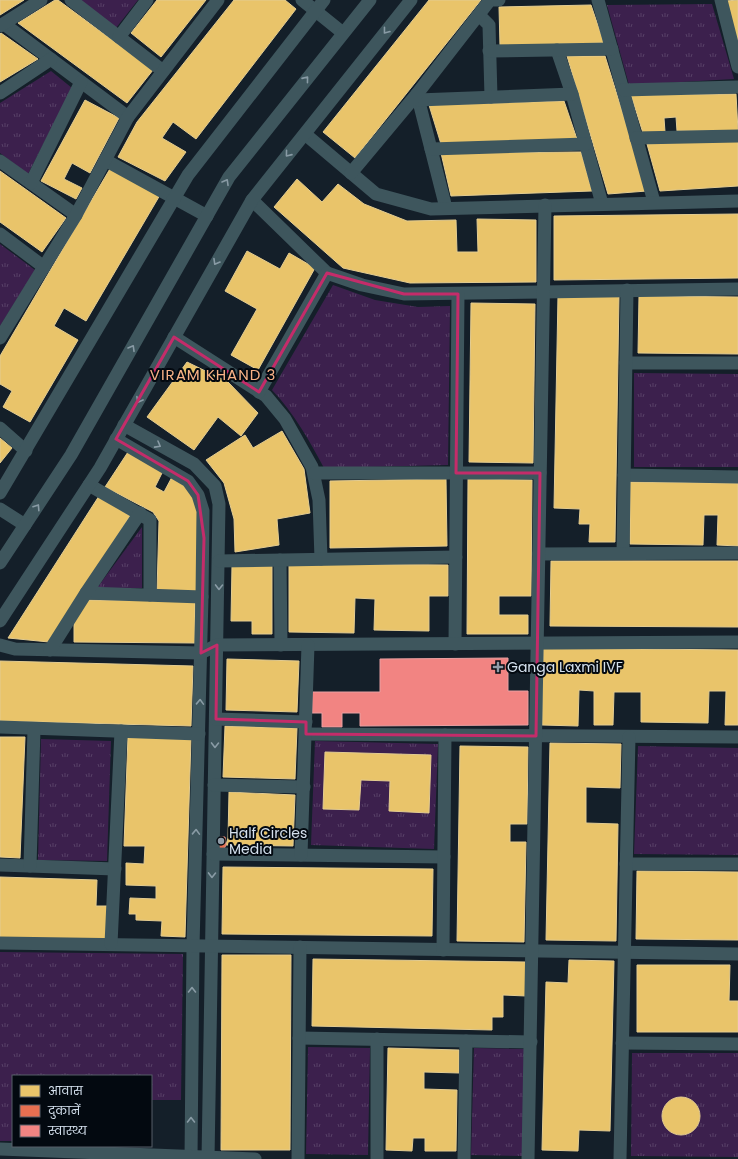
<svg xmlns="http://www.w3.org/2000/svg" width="738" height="1159" viewBox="0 0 738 1159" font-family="Poppins,'Noto Sans Devanagari',sans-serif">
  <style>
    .park { fill: url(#park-tufts) }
    .homes { fill: #e9c46a; stroke: #e3cc91 }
    .shops { fill: #e76f51; stroke: #e19180 }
    .health { fill: #f28482; stroke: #e9a0a2 }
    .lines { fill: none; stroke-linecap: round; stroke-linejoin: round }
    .minor { stroke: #3e565d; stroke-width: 13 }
    .oneway { stroke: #899ba5 }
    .marked { fill: none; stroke: #c42c6a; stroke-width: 3; stroke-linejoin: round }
    .poi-dot { fill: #919ca8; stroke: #030910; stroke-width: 1.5 }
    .labels { text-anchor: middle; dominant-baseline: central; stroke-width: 4; stroke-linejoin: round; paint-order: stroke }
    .poi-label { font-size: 14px; fill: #d4e0ed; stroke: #030910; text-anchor: start }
    .neighbourhood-label { font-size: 15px; letter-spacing: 1px; fill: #f7b186; stroke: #030910 }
  </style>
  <defs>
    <pattern id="park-tufts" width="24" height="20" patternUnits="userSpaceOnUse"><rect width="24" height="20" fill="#3c204d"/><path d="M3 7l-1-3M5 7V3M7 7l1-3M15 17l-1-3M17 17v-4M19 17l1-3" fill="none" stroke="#574067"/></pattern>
  </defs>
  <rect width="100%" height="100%" fill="#141f29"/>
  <!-- park -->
  <g class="park">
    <path d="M 79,0 L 138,0 L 116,28 Z"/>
    <path d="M 712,4 L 734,79 L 629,85 L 607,5 Z"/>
    <path d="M 51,71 L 72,88 L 28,174 L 0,153 L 0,103 Z"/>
    <path d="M 0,244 L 35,270 L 0,326 Z"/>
    <path d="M 333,285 L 375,300 L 418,307 L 450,306 L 448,465 L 324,468 C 309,440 294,413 272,390 Z"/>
    <path d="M 634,373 L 738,374 L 738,467 L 634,467 Z"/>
    <path d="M 142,527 L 142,588 L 97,588 Z"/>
    <path d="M 41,739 L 111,741 L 107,861 L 38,860 Z"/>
    <path d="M 315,741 L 438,744 L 434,849 L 311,845 Z"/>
    <path d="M 638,746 L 738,748 L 738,855 L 634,854 Z"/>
    <path d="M 0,952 L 183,954 L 181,1100 L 151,1100 L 151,1076 L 13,1076 L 13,1141 L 0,1141 Z"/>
    <path d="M 308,1047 L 370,1048 L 368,1155 L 306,1154 Z"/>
    <path d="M 474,1048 L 525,1049 L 523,1156 L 471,1155 Z"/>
    <path d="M 632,1053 L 738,1053 L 738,1157 L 631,1156 Z"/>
  </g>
  <!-- homes -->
  <g class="homes">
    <path d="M 0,0 L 24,0 L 0,15 Z"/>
    <path d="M 55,0 L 58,0 L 153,70 L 127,103 L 18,23 Z"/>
    <path d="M 157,0 L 206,0 L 161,57 L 131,33 Z"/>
    <path d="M 234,0 L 285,0 L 296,9 L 196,139 L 173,122 L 162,138 L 186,152 L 165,181 L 118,157 L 137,122 Z"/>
    <path d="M 429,0 L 481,0 L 355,158 L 323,132 Z"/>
    <path d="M 738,0 L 738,45 L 726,1 Z"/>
    <path d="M 591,5 L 604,43 L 500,46 L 499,7 Z"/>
    <path d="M 1,33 L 38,59 L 0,82 L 0,34 Z"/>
    <path d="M 567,56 L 605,56 L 647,191 L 608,194 Z"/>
    <path d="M 736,94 L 738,131 L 677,131 L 676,117 L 664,118 L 665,132 L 643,133 L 631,95 Z"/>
    <path d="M 85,100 L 119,118 L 90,173 L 72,163 L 64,179 L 82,188 L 76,199 L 41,181 Z"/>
    <path d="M 564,101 L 577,139 L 441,144 L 429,105 Z"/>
    <path d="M 738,139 L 738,186 L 660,191 L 647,144 Z"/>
    <path d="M 581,152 L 592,191 L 451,196 L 441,153 Z"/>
    <path d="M 111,167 L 160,195 L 86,321 L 64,308 L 54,326 L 78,340 L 30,422 L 3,407 L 12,391 L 0,384 L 0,356 Z"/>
    <path d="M 0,171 L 66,218 L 42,252 L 0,222 Z"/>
    <path d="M 297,179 L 322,202 L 338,184 L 364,204 L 407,221 L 456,220 L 457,252 L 478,252 L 477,219 L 536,220 L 536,282 L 410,283 L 343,268 L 274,207 Z"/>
    <path d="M 738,214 L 738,278 L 554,280 L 554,216 Z"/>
    <path d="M 247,251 L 280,269 L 289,253 L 315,268 L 258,370 L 231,355 L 257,309 L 225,291 Z"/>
    <path d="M 558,295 L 619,296 L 615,542 L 589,542 L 590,524 L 579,524 L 580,509 L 554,508 Z"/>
    <path d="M 639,296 L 738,297 L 738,354 L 638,353 Z"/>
    <path d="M 471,303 L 535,304 L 533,463 L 469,462 Z"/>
    <path d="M 187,362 L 228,382 L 258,413 L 241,436 L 218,417 L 194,450 L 147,417 Z"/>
    <path d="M 282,431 L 304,469 L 310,513 L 277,519 L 279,545 L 235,552 L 234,519 L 224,483 L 206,460 L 245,435 L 253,448 Z"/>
    <path d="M 0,438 L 12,448 L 0,463 Z"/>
    <path d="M 128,452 L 163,471 L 155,487 L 164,492 L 172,477 L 185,486 L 195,500 L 199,519 L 197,593 L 157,591 L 159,521 L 153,512 L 105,487 Z"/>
    <path d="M 446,479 L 447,546 L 330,548 L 330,481 Z"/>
    <path d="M 468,479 L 532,480 L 531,596 L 499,596 L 499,615 L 528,615 L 528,634 L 467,634 Z"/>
    <path d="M 630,482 L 738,483 L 738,546 L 717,545 L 718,515 L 704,515 L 703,545 L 630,544 Z"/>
    <path d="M 99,496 L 130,516 L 49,642 L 8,638 Z"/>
    <path d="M 551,561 L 738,561 L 738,627 L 550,626 Z"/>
    <path d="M 289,564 L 448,565 L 448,596 L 429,596 L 429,631 L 374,630 L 375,599 L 355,598 L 354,633 L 289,632 Z"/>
    <path d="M 232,565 L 272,565 L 272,634 L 252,634 L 252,621 L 231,621 Z"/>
    <path d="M 87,600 L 195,601 L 195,643 L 74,642 L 74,621 Z"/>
    <path d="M 543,648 L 738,650 L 738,725 L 725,725 L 726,691 L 709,691 L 708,723 L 641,722 L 641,692 L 614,692 L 613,725 L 594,725 L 594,691 L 579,690 L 578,726 L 542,725 Z"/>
    <path d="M 227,659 L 299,661 L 297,712 L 226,710 Z"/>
    <path d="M 0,661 L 193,666 L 191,726 L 0,721 Z"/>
    <path d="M 225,726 L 297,728 L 295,779 L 223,777 Z"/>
    <path d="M 128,736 L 191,738 L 185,937 L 161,936 L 162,921 L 136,920 L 136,914 L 129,914 L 130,898 L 156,899 L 156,886 L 126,885 L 126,863 L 144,864 L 145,846 L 124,846 Z"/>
    <path d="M 0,737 L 25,737 L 20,858 L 0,857 Z"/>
    <path d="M 550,743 L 621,744 L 620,788 L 586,787 L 586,823 L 618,824 L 616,941 L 546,940 Z"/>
    <path d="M 460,746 L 528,747 L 527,824 L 510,824 L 510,842 L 526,842 L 524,942 L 457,941 Z"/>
    <path d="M 325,752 L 431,755 L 429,813 L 389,811 L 390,781 L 361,780 L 359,810 L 323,809 Z"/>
    <path d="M 229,792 L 295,795 L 293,846 L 226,845 L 228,838 Z"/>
    <path d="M 223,867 L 433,869 L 432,936 L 222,934 Z"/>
    <path d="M 637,871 L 738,872 L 738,940 L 636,939 Z"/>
    <path d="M 0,877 L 97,880 L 96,906 L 107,906 L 106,941 L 0,939 Z"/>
    <path d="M 222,955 L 291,955 L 290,1150 L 221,1150 Z"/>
    <path d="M 313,959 L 526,962 L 526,996 L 503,995 L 503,1017 L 492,1017 L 492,1030 L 312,1026 Z"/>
    <path d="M 569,960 L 614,961 L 610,1131 L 579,1130 L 578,1151 L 542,1150 L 546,982 L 568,983 Z"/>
    <path d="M 637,965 L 730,965 L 729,1001 L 738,1001 L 738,1032 L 637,1032 Z"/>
    <path d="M 388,1048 L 459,1050 L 459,1073 L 424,1072 L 424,1089 L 457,1090 L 456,1151 L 425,1151 L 425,1138 L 413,1138 L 412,1151 L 386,1150 Z"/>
    <circle cx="681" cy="1116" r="19"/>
  </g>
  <!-- shops -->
  <path class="shops" d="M 216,837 L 225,837 L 226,845 L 224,849 L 215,848 Z"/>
  <!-- health -->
  <path class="health" d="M 508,658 L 508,691 L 528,691 L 528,725 L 360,726 L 360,713 L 342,713 L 342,727 L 322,727 L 322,713 L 312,713 L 312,692 L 380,692 L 380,659 Z"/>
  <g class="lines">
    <!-- minor -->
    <g class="minor">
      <path d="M 71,0 L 163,71"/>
      <path d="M 302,0 L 343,33"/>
      <path d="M 598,0 L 654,202"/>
      <path d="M 721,0 L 738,67"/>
      <path d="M 479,15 L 489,25 L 491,97"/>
      <path d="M 4,24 L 128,117"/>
      <path d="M 0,26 L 41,0"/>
      <path d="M 119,37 L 147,0"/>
      <path d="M 557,50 L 572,94 L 602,204"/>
      <path d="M 489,51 L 612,49"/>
      <path d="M 623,90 L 738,87"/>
      <path d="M 0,93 L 51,59"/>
      <path d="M 417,94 L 446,208"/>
      <path d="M 418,100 L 572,94"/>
      <path d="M 305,134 L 376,194 L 431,209 L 738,201"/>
      <path d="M 636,138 L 738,136"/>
      <path d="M 431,149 L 586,144"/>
      <path d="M 105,160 L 207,216"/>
      <path d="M 0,161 L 76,215"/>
      <path d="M 351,173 L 417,94 L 490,0 L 499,0"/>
      <path d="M 31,183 L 81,82"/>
      <path d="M 252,200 L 327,273 L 362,285 L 404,294 L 738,289"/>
      <path d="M 0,234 L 44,267"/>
      <path d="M 174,337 L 266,396 L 285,419 L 312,467 L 319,500 L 321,559"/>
      <path d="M 0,338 L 76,215 L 128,117 L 218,0"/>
      <path d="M 626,363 L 738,363"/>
      <path d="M 259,392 L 327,273"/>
      <path d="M 124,425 L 194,464 L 215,486 L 219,504 L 208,1159"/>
      <path d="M 0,428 L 26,451"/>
      <path d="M 116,439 L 188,481 L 198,495 L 203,511 L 202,597 L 193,946 L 191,1159"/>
      <path d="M 314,473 L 540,473"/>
      <path d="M 624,475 L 738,477"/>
      <path d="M 89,485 L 150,520 L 150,595"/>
      <path d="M 0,493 L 188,175 L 324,0"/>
      <path d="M 0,509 L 25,525"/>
      <path d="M 623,553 L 627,290"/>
      <path d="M 539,554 L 738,553"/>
      <path d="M 280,560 L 281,645"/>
      <path d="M 219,561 L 456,557"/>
      <path d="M 0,563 L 71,455 L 229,177 L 370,0"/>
      <path d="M 86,593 L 202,597"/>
      <path d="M 0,621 L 100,468 L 252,200 L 411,0"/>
      <path d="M 455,644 L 458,294"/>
      <path d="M 0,645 L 15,649 L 201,653 L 217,645 L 738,642"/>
      <path d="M 50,650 L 86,593 L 140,513"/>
      <path d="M 216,719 L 306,722"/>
      <path d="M 0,727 L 199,734"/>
      <path d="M 306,734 L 738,737"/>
      <path d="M 214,785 L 304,787"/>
      <path d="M 213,854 L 444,857"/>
      <path d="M 301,855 L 308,645"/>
      <path d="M 626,864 L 738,864"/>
      <path d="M 0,865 L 115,869"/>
      <path d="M 30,866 L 34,729"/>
      <path d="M 0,943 L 738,954"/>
      <path d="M 111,944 L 121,731"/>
      <path d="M 443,950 L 445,735"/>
      <path d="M 299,1038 L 531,1042"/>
      <path d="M 622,1043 L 738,1044"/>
      <path d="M 0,1149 L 255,1159"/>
      <path d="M 298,1159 L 300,947"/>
      <path d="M 377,1159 L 377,1039"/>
      <path d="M 464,1159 L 466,1041"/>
      <path d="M 528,1159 L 545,205"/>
      <path d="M 620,1159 L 629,737"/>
    </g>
  </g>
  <!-- one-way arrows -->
  <defs><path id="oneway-chevron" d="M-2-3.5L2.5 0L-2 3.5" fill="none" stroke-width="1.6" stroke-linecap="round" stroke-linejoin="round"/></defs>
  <g class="oneway">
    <use href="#oneway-chevron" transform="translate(386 31) rotate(128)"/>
    <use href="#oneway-chevron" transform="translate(306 79) rotate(-51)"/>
    <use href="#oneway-chevron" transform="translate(288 154) rotate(129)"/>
    <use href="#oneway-chevron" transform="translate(226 182) rotate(-60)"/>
    <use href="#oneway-chevron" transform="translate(216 262) rotate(120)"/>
    <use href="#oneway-chevron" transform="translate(132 348) rotate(-60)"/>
    <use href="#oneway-chevron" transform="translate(139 400) rotate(119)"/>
    <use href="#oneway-chevron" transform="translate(158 445) rotate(29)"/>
    <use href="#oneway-chevron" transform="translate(37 507) rotate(-57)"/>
    <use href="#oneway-chevron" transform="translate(219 587) rotate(91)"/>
    <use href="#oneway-chevron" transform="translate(200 702) rotate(-88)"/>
    <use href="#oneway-chevron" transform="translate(215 745) rotate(91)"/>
    <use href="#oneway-chevron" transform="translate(196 832) rotate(-88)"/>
    <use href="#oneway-chevron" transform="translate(212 875) rotate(91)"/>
    <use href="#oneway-chevron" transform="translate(192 990) rotate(-90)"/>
    <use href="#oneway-chevron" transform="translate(191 1120) rotate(-90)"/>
  </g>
  <!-- marked area -->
  <path class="marked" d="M 327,273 L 404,294 L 458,294 L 456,473 L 540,473 L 536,736 L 306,734 L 306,722 L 216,719 L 217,645 L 201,653 L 204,538 L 198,495 L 188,481 L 116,439 L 174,337 L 259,392 Z"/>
  <!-- markers -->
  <g class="poi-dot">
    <path d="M496 661h4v4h4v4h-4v4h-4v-4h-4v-4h4z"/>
    <circle cx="221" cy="841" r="4"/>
  </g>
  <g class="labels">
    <!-- poi labels -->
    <g class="poi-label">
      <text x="507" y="667">Ganga Laxmi IVF</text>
      <text x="229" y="833">Half Circles<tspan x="229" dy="16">Media</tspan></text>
    </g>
    <!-- neighbourhood labels -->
    <g class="neighbourhood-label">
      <text x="213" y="374">VIRAM KHAND 3</text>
    </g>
  </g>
  <!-- legend -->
  <rect x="12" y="1075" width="140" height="72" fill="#030910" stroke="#575f68"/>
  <rect x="20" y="1085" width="20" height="12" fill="#e9c46a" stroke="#575f68"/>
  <text x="48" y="1095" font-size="12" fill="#d4e0ed">आवास</text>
  <rect x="20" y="1105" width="20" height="12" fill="#e76f51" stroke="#575f68"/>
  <text x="48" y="1115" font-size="12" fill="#d4e0ed">दुकानें</text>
  <rect x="20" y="1125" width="20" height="12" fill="#f28482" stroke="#575f68"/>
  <text x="48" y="1135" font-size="12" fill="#d4e0ed">स्वास्थ्य</text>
</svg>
